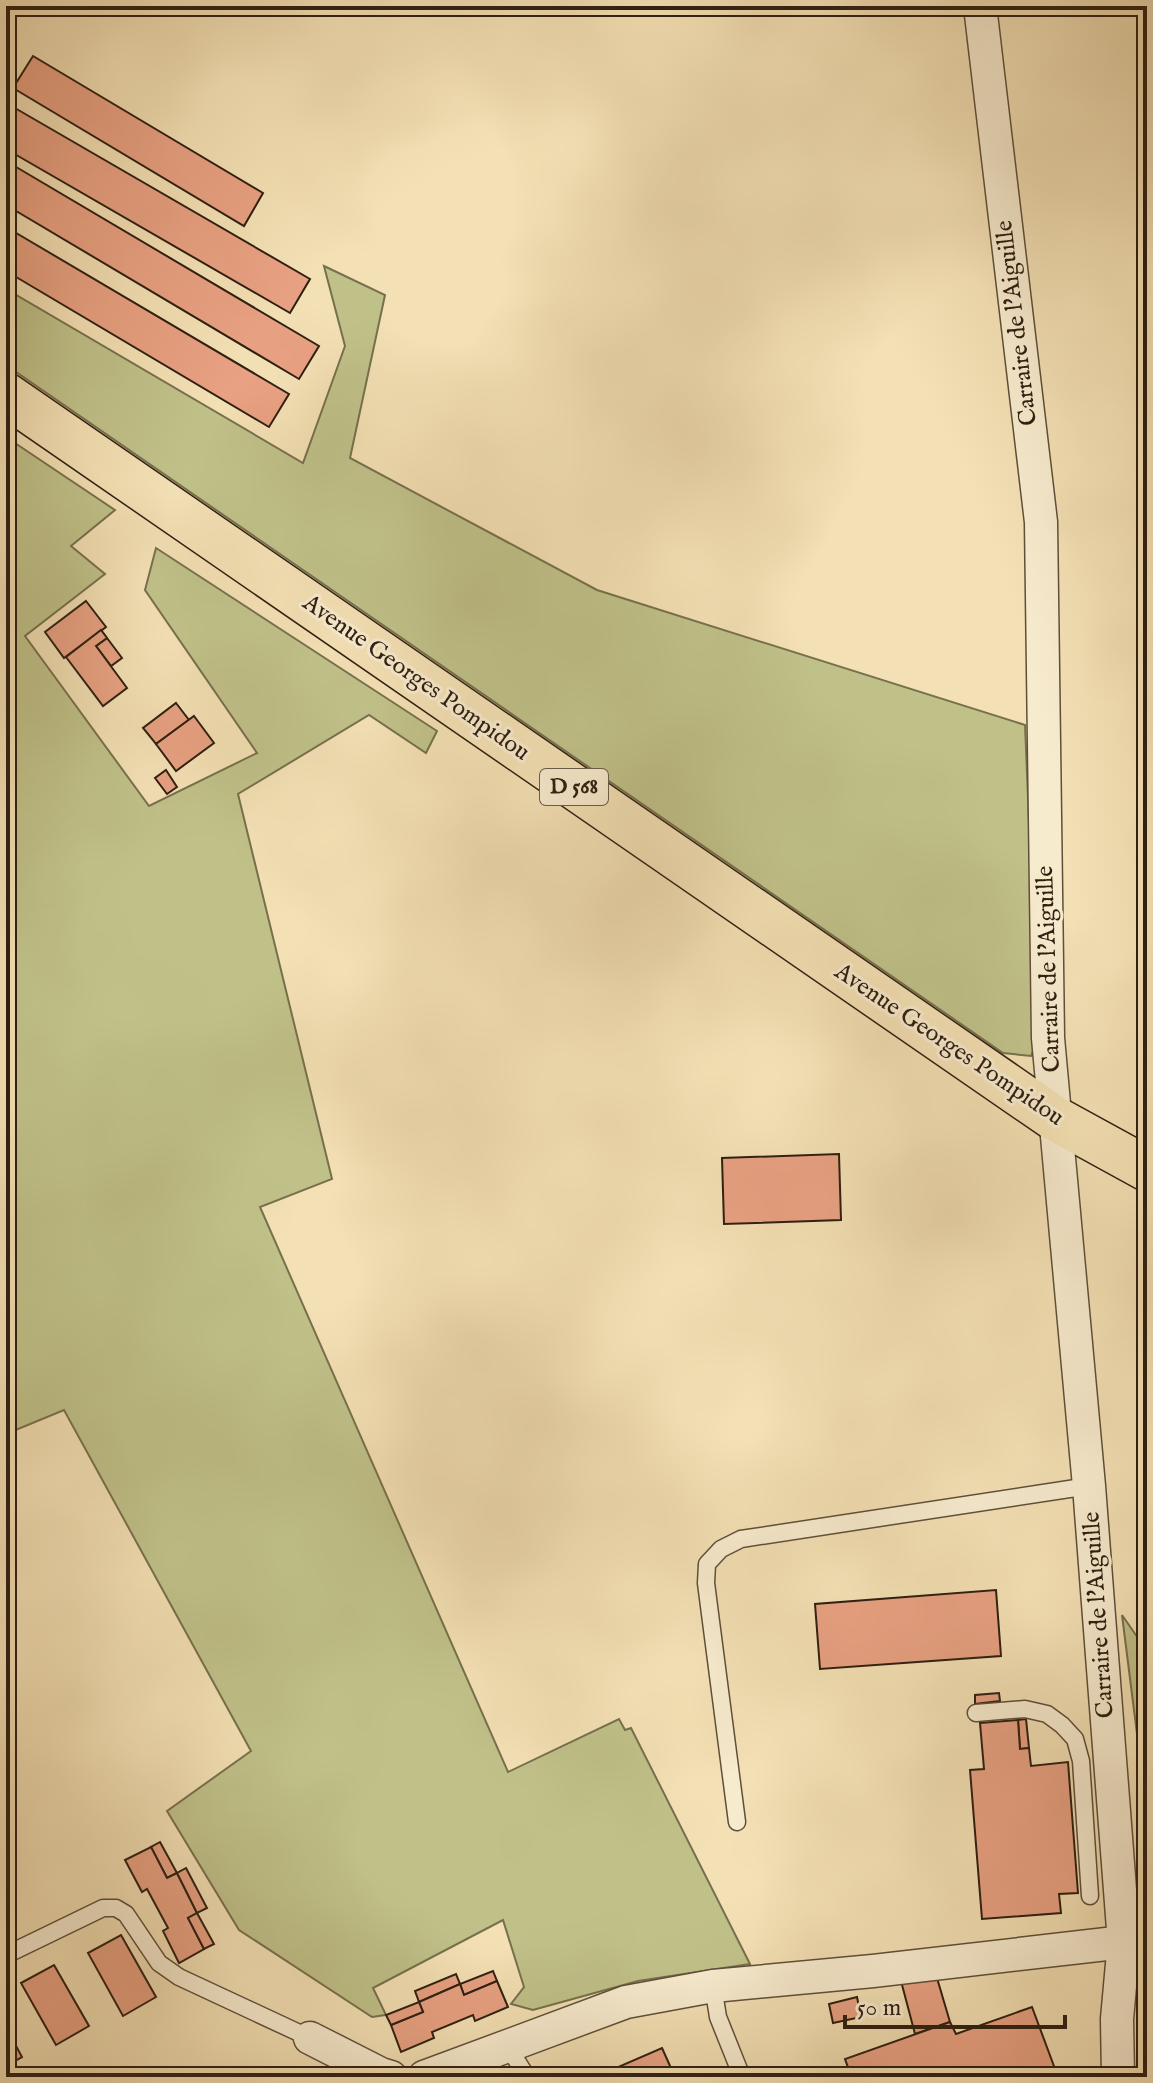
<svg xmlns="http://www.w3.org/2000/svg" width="1153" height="2083" viewBox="0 0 1153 2083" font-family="'IM FELL English',serif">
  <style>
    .green { fill: #c0c189; stroke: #77704d; stroke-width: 2 }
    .building { fill: #e8a182; stroke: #2e1f11; stroke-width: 2 }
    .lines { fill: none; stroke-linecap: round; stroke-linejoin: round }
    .service-casing { stroke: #5f4f3a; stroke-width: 19 }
    .minor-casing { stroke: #5f4f3a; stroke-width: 35 }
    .primary-casing { stroke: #2e1f11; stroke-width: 47 }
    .service { stroke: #f7ebce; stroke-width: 16 }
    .minor { stroke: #f7ebce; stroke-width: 32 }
    .primary { stroke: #f3e0b4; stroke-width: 44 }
    .labels { text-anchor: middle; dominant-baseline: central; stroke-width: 6; stroke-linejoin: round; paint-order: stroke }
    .shield { fill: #f7ebce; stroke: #6a5c4a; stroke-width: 2 }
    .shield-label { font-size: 22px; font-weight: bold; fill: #2e1f11 }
    .street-label { font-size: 24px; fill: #2e1f11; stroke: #f7ebce }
  </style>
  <rect width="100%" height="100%" fill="#f3e0b4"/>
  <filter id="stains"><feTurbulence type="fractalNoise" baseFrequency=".0025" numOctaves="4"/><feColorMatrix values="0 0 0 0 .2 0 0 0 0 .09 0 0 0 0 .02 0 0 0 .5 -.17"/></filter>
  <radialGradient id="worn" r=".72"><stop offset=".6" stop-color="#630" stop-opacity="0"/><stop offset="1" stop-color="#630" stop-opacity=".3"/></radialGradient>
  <!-- green -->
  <g class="green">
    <path d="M 324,266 L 385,295 L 350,458 L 597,590 L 1025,725 L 1038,1039 L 1031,1056 L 1003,1053 L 6,365 L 6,289 L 303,463 L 345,346 Z"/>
    <path d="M 6,437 L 115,510 L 71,546 L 105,574 L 25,636 L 149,806 L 257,753 L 145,590 L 156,548 L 437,731 L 426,753 L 369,715 L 238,794 L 332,1179 L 260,1207 L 508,1772 L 619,1719 L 625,1730 L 631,1728 L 750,1964 L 638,1981 L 533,2010 L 511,2004 L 524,1987 L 503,1920 L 373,1988 L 386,2015 L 372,2017 L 239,1930 L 167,1811 L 251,1751 L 64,1410 L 6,1434 Z"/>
    <path d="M 1122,1615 L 1147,1651 L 1147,1813 Z"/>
  </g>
  <!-- building -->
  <g class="building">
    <path d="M 33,56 L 263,193 L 244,226 L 13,88 Z"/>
    <path d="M 8,104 L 310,279 L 290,313 L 6,149 L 6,107 Z"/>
    <path d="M 6,161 L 319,346 L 299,379 L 6,205 Z"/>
    <path d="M 6,227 L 289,394 L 269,427 L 6,271 Z"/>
    <path d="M 86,601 L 106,627 L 64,658 L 45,632 Z"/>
    <path d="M 101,630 L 122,658 L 111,666 L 96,646 L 107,638 Z"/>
    <path d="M 101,630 L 107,638 L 96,646 L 127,688 L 103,706 L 66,657 Z"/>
    <path d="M 176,703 L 189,720 L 156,744 L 143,728 Z"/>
    <path d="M 194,716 L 214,743 L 176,771 L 156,744 Z"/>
    <path d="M 166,770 L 177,787 L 167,794 L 155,778 Z"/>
    <path d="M 839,1154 L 841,1220 L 724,1224 L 722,1158 Z"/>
    <path d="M 996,1590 L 1001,1656 L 820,1669 L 815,1604 Z"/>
    <path d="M 999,1693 L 1000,1701 L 975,1704 L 975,1695 Z"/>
    <path d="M 1026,1719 L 1029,1748 L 1020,1749 L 1018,1720 Z"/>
    <path d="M 1018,1720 L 1020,1749 L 1029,1748 L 1031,1766 L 1068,1762 L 1078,1893 L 1059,1894 L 1061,1913 L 982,1919 L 970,1770 L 984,1769 L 980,1723 Z"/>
    <path d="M 160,1842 L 177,1873 L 167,1878 L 151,1847 Z"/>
    <path d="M 151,1847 L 167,1878 L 177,1873 L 197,1913 L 188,1918 L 204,1949 L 179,1963 L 163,1931 L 168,1928 L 147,1889 L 142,1892 L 125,1860 Z"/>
    <path d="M 186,1868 L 207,1908 L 197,1913 L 177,1873 Z"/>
    <path d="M 197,1913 L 214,1944 L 204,1949 L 188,1918 Z"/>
    <path d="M 121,1935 L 156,1997 L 123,2016 L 88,1953 Z"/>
    <path d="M 54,1965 L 89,2026 L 56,2045 L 21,1983 Z"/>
    <path d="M 493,1971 L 497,1981 L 464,1995 L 460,1984 Z"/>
    <path d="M 456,1974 L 460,1984 L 419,2002 L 415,1991 Z"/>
    <path d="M 937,1978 L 950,2022 L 915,2034 L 901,1981 Z"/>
    <path d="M 497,1981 L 508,2007 L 475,2021 L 473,2015 L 432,2032 L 434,2038 L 401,2052 L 391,2025 L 423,2012 L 419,2002 L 460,1984 L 464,1995 Z"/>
    <path d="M 857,1997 L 861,2017 L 833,2023 L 829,2004 Z"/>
    <path d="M 419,2002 L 423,2012 L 391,2025 L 386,2015 Z"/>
    <path d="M 1032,2007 L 1058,2077 L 839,2077 L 850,2073 L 845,2059 L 950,2022 L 956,2034 Z"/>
    <path d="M 6,2027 L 22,2057 L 6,2066 Z"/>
    <path d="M 662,2048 L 675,2077 L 603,2077 L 602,2074 Z"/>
  </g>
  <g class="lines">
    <!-- service casing -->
    <g class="service-casing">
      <g id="service">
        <path d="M 976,1713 L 1025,1709 L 1047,1714 L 1062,1725 L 1075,1739 L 1081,1761 L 1090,1896"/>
        <path d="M 737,1822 L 706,1583 L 707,1564 L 721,1549 L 741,1539 L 1089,1486"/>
        <path d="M 6,1955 L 103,1908 L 116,1908 L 126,1914 L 159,1963 L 179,1977 L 310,2038"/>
        <path d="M 713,1986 L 718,2017 L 742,2077"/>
        <path d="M 507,2045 L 527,2077"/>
      </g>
    </g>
    <!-- minor casing -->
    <g class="minor-casing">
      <g id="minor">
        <path d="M 980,6 L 1041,522 L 1048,1038 L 1089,1486 L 1124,1942 L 1117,2019 L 1118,2077"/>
        <path d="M 310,2038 L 381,2074 L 391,2077"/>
        <path d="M 424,2077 L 626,2002 L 713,1986 L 873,1971 L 1124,1942"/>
      </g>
    </g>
    <!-- primary casing -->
    <g class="primary-casing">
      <path id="primary" d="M 6,395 L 1054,1118 L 1147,1169"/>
    </g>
    <!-- service -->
    <use href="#service" class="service"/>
    <!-- minor -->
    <use href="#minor" class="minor"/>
    <!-- primary -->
    <use href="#primary" class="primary"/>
  </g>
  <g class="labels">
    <!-- shield labels -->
    <rect class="shield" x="540" y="769" width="68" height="36" rx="6"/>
    <g class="shield-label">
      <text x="574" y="787">D 568</text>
    </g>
    <!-- street labels -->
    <g class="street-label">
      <text transform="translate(1017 323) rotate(-97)">Carraire de l'Aiguille</text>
      <text transform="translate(416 678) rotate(35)">Avenue Georges Pompidou</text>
      <text transform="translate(1049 969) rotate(-92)">Carraire de l'Aiguille</text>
      <text transform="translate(949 1045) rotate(34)">Avenue Georges Pompidou</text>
      <text transform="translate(1099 1615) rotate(-94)">Carraire de l'Aiguille</text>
    </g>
  </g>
  <!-- margin -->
  <rect width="1153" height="2083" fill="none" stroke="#f3e0b4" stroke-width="32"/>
  <rect x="8" y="8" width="1137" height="2067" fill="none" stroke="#2e1f11" stroke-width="4"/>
  <rect x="16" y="16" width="1121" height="2051" fill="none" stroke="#2e1f11" stroke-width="2"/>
  <!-- scale -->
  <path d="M845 2015v12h220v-12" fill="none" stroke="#2e1f11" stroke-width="4"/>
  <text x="857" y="2015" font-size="24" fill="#2e1f11" stroke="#f7ebce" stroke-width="6" paint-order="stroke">50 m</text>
  <rect width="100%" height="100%" filter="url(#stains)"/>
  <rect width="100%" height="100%" fill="url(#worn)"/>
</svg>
